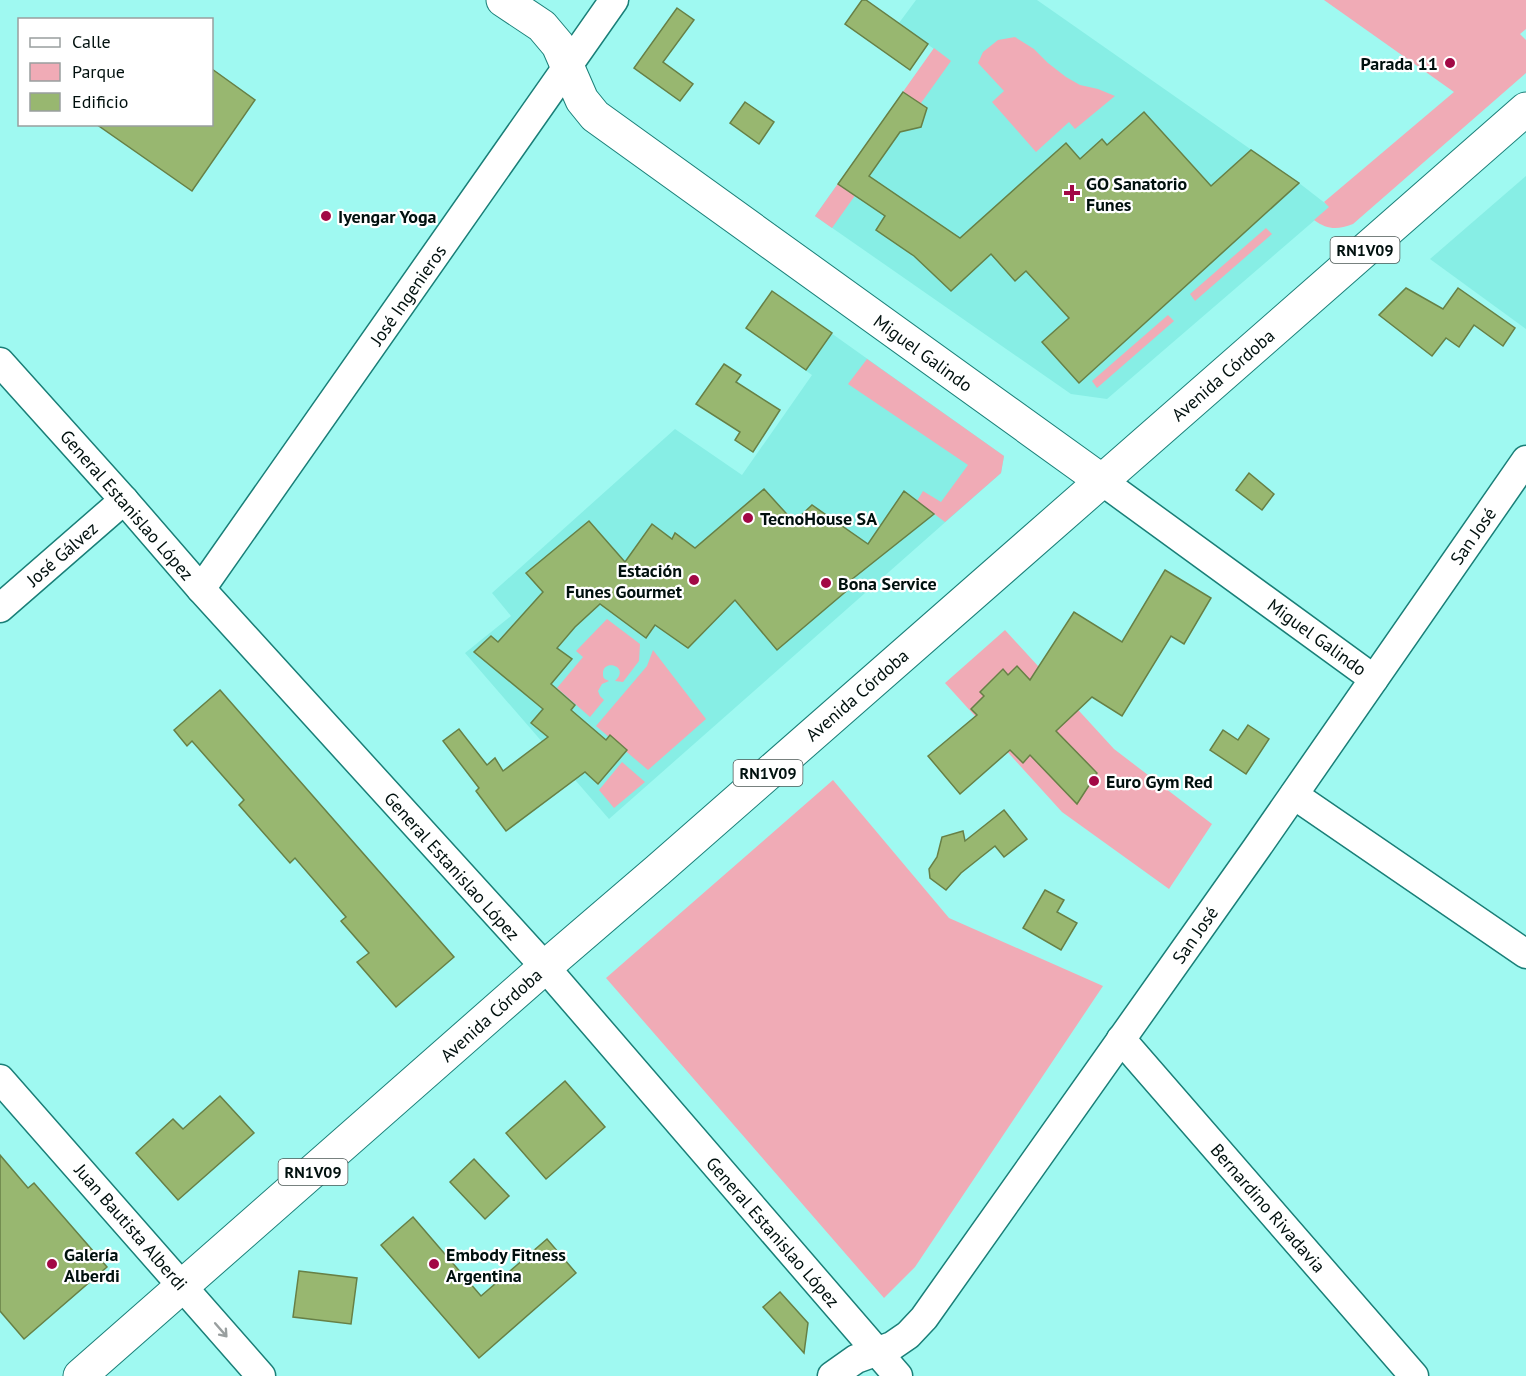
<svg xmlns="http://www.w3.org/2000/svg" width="1526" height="1376" viewBox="0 0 1526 1376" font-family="'PT Sans',sans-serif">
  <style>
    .built { fill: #87eee5 }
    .green { fill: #f0abb6 }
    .building { fill: #98b770; stroke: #678046; stroke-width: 1.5 }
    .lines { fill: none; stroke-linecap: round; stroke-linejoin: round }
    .minor-casing { stroke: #1a7f78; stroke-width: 31 }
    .major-casing { stroke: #1a7f78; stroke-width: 35 }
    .minor { stroke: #fff; stroke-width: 28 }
    .major { stroke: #fff; stroke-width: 33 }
    .oneway { stroke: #999f9f }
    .poi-dot { fill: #a20845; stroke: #fff; stroke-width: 2 }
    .labels { text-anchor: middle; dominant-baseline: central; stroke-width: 4.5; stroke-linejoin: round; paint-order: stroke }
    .shield { fill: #fff; stroke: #4c5856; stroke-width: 1.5 }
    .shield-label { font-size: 16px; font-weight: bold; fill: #00100e }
    .poi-label { font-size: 18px; font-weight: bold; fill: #00100e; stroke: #fff; text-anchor: start }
    .street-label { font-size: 18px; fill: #00100e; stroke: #fff }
  </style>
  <rect width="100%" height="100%" fill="#9ff9f1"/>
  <!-- built -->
  <g class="built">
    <path d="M 916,0 L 1037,0 L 1299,183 L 1330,207 L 1107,399 L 1071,394 L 815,216 L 934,49 L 899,23 Z"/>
    <path d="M 1526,176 L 1526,329 L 1430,259 Z"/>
    <path d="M 772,291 L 1004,456 L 1001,473 L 609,819 L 465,653 L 511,616 L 492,593 L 675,429 L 742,475 L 812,375 L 746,328 Z"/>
  </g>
  <!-- green -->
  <g class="green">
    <path d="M 1324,0 L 1526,0 L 1526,29 L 1520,34 L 1526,40 L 1526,73 L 1353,224 C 1337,230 1328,230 1314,220 L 1329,207 L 1324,202 L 1454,92 Z"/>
    <path d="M 1015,37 L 1034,49 L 1048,63 L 1066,77 L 1080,85 L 1098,89 L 1115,96 L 1075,129 L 1069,122 L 1036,152 L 992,102 L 1004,91 L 978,63 L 983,52 L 998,40 Z"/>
    <path d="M 934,48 L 951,61 L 921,103 L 927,108 L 921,127 L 900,132 L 832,228 L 815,216 Z"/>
    <path d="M 1266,228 L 1272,234 L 1195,301 L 1190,294 Z"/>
    <path d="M 1168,315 L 1174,321 L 1097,388 L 1092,381 Z"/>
    <path d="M 867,359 L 1004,456 L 1001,473 L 945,522 L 917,501 L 923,491 L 941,502 L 968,465 L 848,384 Z"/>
    <path d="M 607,619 L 640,644 L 639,661 L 623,682 L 615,681 C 631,666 602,658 603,674 C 603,679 605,679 609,681 L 602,684 L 598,691 L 600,696 L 604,700 L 590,717 L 557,688 L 583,657 L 576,651 Z"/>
    <path d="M 1005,630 L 1114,749 L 1212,824 L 1169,889 L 1062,812 L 945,683 Z"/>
    <path d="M 653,650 L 706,719 L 648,770 L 596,726 L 647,666 Z"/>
    <path d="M 622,762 L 645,782 L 614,808 L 599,790 Z"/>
    <path d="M 833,780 L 949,918 L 1103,986 L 915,1267 L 884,1298 L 606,978 Z"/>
  </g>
  <!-- building -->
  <g class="building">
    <path d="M 862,0 L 866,0 L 928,44 L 910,70 L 845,24 Z"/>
    <path d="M 677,8 L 694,20 L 663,62 L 693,84 L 680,101 L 634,68 Z"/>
    <path d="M 212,69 L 255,100 L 192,191 L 96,124 L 212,124 Z"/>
    <path d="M 903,92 L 927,108 L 921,127 L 900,132 L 869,176 L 960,238 L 1066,143 L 1080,159 L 1102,139 L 1107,145 L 1144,112 L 1211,186 L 1251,150 L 1299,183 L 1079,383 L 1042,342 L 1069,318 L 1026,271 L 1015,281 L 991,254 L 951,291 L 914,256 L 876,230 L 885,216 L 838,184 Z"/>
    <path d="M 745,102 L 774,122 L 759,144 L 730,123 Z"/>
    <path d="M 1406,288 L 1443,309 L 1458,288 L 1515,328 L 1503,346 L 1474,325 L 1459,347 L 1446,338 L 1432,356 L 1379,315 Z"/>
    <path d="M 772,291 L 832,333 L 806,370 L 746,328 Z"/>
    <path d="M 724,364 L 741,375 L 736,382 L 780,410 L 753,452 L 735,440 L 740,432 L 696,404 Z"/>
    <path d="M 1249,473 L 1274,494 L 1262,510 L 1236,490 Z"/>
    <path d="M 764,489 L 794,522 L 812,505 L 868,544 L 904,491 L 934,514 L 846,584 L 850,588 L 777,650 L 735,600 L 688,648 L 655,625 L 646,638 L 600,604 L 575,627 L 557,648 L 572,659 L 551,684 L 575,705 L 571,710 L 606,740 L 610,735 L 627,750 L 598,784 L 585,772 L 506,831 L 476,791 L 479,788 L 443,741 L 459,729 L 487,765 L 495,758 L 503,771 L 548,737 L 531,723 L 543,709 L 474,652 L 491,636 L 498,642 L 543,592 L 526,573 L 589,521 L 625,562 L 652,524 L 672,539 L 675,533 L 695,548 Z"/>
    <path d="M 1165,570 L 1211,598 L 1184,644 L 1171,636 L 1122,716 L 1092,697 L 1056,731 L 1097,773 L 1077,804 L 1030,755 L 1023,763 L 1010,750 L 960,794 L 928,756 L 977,715 L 971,709 L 984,696 L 980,692 L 1003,669 L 1008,675 L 1017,666 L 1030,680 L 1074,612 L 1122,642 Z"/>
    <path d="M 220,690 L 454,957 L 396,1007 L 357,962 L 369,953 L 341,921 L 346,917 L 295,858 L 290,863 L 239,805 L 244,800 L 192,741 L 187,746 L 174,730 Z"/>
    <path d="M 1248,725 L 1269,739 L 1246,774 L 1210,750 L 1223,730 L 1238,740 Z"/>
    <path d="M 1004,810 L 1027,839 L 1004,857 L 995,846 L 961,873 L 946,890 L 930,878 L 929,869 L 937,857 L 942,837 L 963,831 L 965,841 Z"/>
    <path d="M 1045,890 L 1064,900 L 1057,912 L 1077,923 L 1061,950 L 1023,928 Z"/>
    <path d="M 565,1081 L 605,1127 L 546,1179 L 506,1133 Z"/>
    <path d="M 220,1096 L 254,1133 L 178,1200 L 136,1153 L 173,1119 L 183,1129 Z"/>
    <path d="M 0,1155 L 28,1188 L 34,1183 L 107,1267 L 24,1339 L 0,1311 Z"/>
    <path d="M 474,1159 L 509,1196 L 485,1219 L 450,1182 Z"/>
    <path d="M 413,1217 L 481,1296 L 547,1239 L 576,1273 L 479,1358 L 381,1245 Z"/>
    <path d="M 299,1271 L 357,1278 L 351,1324 L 293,1317 Z"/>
    <path d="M 780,1292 L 808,1323 L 804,1353 L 763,1307 Z"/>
  </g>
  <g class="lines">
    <!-- minor casing -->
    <g class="minor-casing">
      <g id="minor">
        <path d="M 0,362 L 124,500 L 201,589 L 545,967 L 898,1376"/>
        <path d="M 1102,481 L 1374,679"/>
        <path d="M 201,589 L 614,0"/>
        <path d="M 0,608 L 124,500"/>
        <path d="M 1294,795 L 1526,954"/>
        <path d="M 1121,1039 L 1414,1376"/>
        <path d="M 0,1079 L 261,1376"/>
        <path d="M 832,1376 L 856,1359 L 892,1346 L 908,1335 L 924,1318 L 1256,849 L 1526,460"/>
      </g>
    </g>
    <!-- major casing -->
    <g class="major-casing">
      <g id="major">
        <path d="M 503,0 L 542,26 L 558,45 L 582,100 L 595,116 L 1102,481"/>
        <path d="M 80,1376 L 545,967 L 658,870 L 1526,109"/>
      </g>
    </g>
    <!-- minor -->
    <use href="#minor" class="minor"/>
    <!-- major -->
    <use href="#major" class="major"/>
  </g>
  <!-- one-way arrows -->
  <defs><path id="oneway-shaft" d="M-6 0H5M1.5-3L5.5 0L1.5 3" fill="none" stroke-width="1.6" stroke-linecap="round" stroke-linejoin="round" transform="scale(1.5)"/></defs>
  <use class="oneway" href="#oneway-shaft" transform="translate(221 1330) rotate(49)"/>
  <!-- markers -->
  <g class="poi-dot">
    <circle cx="1450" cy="63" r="6"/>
    <path d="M1069 184h6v6h6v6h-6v6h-6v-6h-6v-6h6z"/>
    <circle cx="326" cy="216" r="6"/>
    <circle cx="748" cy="518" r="6"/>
    <circle cx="694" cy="580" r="6"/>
    <circle cx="826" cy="583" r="6"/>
    <circle cx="1094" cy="781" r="6"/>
    <circle cx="52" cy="1264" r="6"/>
    <circle cx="434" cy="1264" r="6"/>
  </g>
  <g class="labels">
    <!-- shield labels -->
    <g class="shield">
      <rect x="1330.5" y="237" width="69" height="26" rx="4.5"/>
      <rect x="733.5" y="760" width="69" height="26" rx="4.5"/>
      <rect x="278.5" y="1159" width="69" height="26" rx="4.5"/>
    </g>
    <g class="shield-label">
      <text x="1365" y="250">RN1V09</text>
      <text x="768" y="773">RN1V09</text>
      <text x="313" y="1172">RN1V09</text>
    </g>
    <!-- poi labels -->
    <g class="poi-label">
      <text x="1438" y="63" text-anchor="end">Parada 11</text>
      <text x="1086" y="183">GO Sanatorio<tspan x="1086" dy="21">Funes</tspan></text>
      <text x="338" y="216">Iyengar Yoga</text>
      <text x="760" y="518">TecnoHouse SA</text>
      <text x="682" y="570" text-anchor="end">Estación<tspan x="682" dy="21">Funes Gourmet</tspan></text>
      <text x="838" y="583">Bona Service</text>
      <text x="1106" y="781">Euro Gym Red</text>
      <text x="64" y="1254">Galería<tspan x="64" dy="21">Alberdi</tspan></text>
      <text x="446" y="1254">Embody Fitness<tspan x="446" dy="21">Argentina</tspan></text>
    </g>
    <!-- street labels -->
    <g class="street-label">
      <text transform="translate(408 295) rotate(-55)">José Ingenieros</text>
      <text transform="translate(923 353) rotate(36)">Miguel Galindo</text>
      <text transform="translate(1223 375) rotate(-41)">Avenida Córdoba</text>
      <text transform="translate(127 505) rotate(49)">General Estanislao López</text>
      <text transform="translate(1473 536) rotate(-55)">San José</text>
      <text transform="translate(62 554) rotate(-41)">José Gálvez</text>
      <text transform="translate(1317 637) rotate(36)">Miguel Galindo</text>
      <text transform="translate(857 695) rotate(-41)">Avenida Córdoba</text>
      <text transform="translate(452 866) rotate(48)">General Estanislao López</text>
      <text transform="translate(1195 935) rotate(-55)">San José</text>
      <text transform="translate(491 1015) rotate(-42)">Avenida Córdoba</text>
      <text transform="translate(1268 1208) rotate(49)">Bernardino Rivadavia</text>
      <text transform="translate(131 1227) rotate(49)">Juan Bautista Alberdi</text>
      <text transform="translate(773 1232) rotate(49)">General Estanislao López</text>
    </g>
  </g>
  <!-- legend -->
  <rect x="18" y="18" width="195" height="108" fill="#ffffff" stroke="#999f9f" stroke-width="1.5"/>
  <rect x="30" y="38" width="30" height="9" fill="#ffffff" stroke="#999f9f" stroke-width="1.5"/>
  <text x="72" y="48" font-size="18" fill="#00100e">Calle</text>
  <rect x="30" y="63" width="30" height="18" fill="#f0abb6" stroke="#999f9f" stroke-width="1.5"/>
  <text x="72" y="78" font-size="18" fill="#00100e">Parque</text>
  <rect x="30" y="93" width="30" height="18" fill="#98b770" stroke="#999f9f" stroke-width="1.5"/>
  <text x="72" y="108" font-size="18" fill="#00100e">Edificio</text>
</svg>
